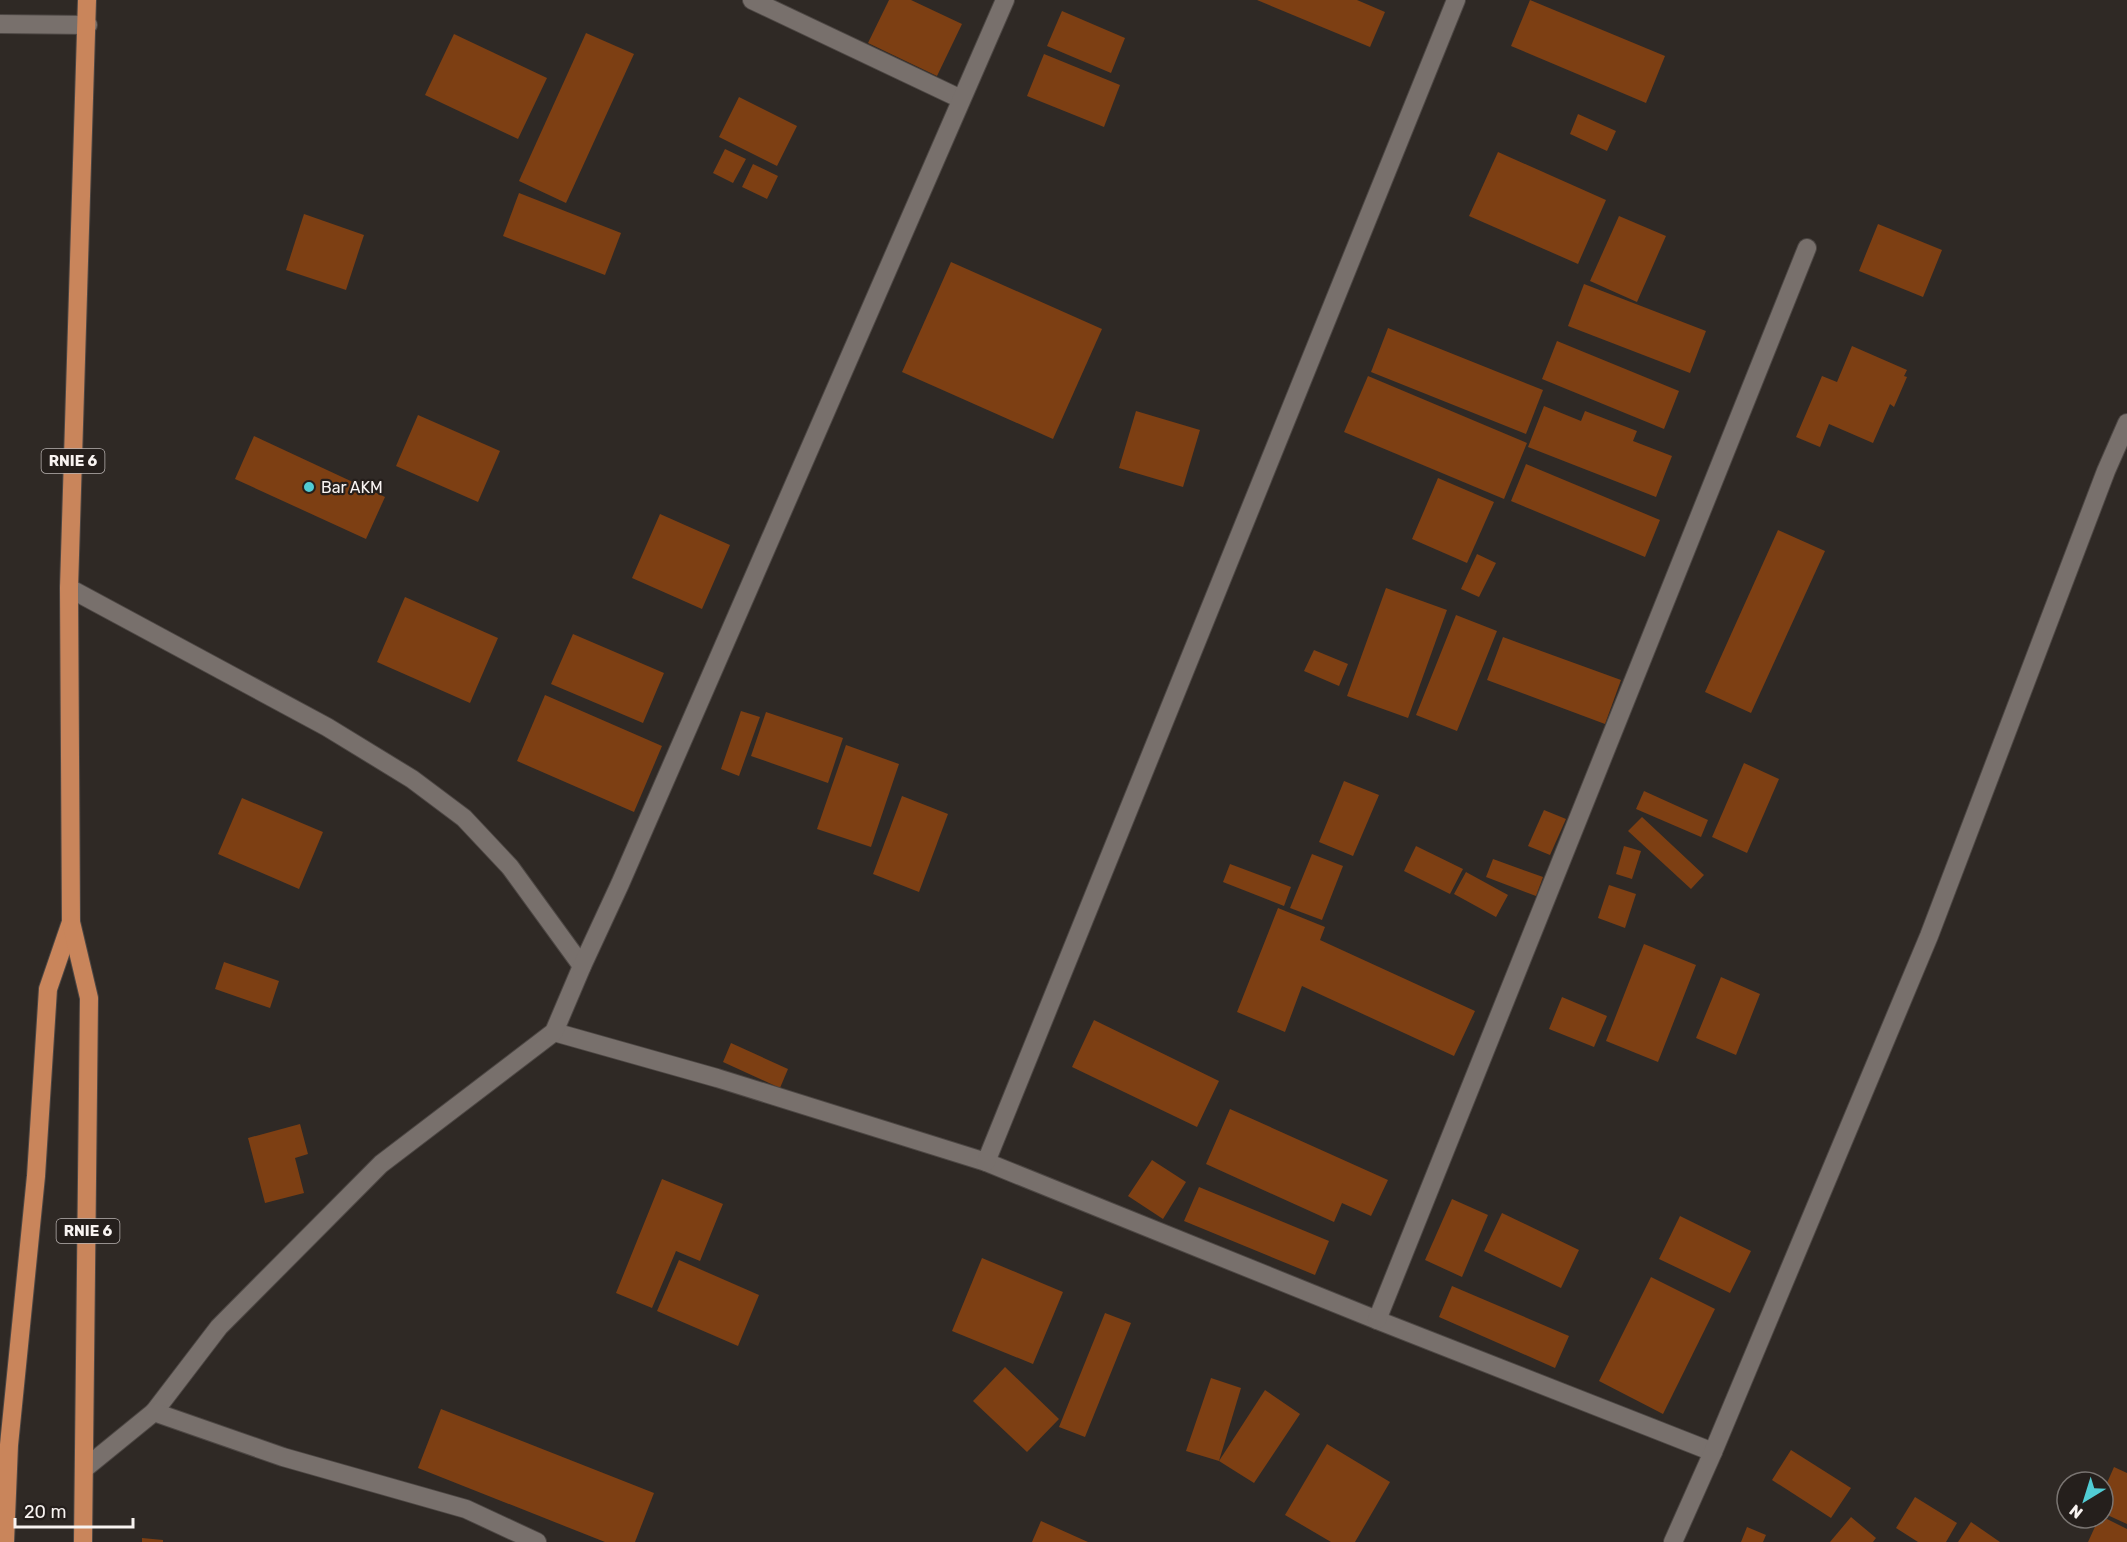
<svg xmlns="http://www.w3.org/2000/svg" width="2127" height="1542" viewBox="0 0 2127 1542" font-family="Rubik,sans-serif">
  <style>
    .building { fill: #7d3f13 }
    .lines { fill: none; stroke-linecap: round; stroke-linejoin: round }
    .street-casing { stroke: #4d4744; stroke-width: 20 }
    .primary-casing { stroke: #4d4744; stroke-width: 20 }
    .street { stroke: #78706c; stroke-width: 18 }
    .primary { stroke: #c9855b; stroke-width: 18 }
    .poi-dot { fill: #51ccd4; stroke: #251f1c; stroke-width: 2 }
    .labels { text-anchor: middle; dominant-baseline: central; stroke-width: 4.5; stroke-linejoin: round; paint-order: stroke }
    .shield { fill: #251f1c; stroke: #b9b3b1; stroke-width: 1.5 }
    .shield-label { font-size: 15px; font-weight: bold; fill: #f8f3f1 }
    .poi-label { font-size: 16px; fill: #f8f3f1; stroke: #251f1c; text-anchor: start }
  </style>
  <rect width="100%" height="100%" fill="#2f2925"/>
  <!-- building -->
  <g class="building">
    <path d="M 889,0 L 911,0 L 962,24 L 937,76 L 868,43 Z"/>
    <path d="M 1257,0 L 1357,0 L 1385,12 L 1370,47 Z"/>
    <path d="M 1530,0 L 1665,56 L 1646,103 L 1511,46 Z"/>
    <path d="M 1062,11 L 1125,38 L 1111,73 L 1047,46 Z"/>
    <path d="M 586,33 L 634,54 L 566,203 L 519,181 Z"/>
    <path d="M 454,34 L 547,78 L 518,139 L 425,95 Z"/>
    <path d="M 1044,54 L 1120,85 L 1104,127 L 1027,96 Z"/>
    <path d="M 739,97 L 797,126 L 777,166 L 719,137 Z"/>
    <path d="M 1578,114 L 1616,131 L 1607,151 L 1570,134 Z"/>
    <path d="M 725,149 L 746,159 L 733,183 L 713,173 Z"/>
    <path d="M 1498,152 L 1606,200 L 1578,264 L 1469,216 Z"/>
    <path d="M 753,164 L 778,176 L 767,199 L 742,187 Z"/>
    <path d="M 519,193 L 621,233 L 605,275 L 503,236 Z"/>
    <path d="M 304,214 L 364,235 L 346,290 L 286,270 Z"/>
    <path d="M 1619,216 L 1666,236 L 1637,302 L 1590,281 Z"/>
    <path d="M 1878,224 L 1942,250 L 1923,297 L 1859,271 Z"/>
    <path d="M 951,262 L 1102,329 L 1053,439 L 902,372 Z"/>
    <path d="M 1584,284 L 1706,331 L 1690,373 L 1568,326 Z"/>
    <path d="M 1388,328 L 1543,390 L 1526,434 L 1371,372 Z"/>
    <path d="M 1557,341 L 1679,391 L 1664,429 L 1542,379 Z"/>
    <path d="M 1852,346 L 1907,370 L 1904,376 L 1907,377 L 1894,407 L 1890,404 L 1873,443 L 1829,424 L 1820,447 L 1796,437 L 1822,376 L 1837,382 Z"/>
    <path d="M 1368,376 L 1527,443 L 1504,499 L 1344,432 Z"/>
    <path d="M 1544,406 L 1581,421 L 1585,411 L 1637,431 L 1633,441 L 1672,456 L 1656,497 L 1528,447 Z"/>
    <path d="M 1136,411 L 1200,430 L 1183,487 L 1119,468 Z"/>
    <path d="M 418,415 L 500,451 L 478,502 L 396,466 Z"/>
    <path d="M 254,436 L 385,497 L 366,539 L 235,479 Z"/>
    <path d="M 1526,464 L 1660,520 L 1645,557 L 1511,501 Z"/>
    <path d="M 1438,478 L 1494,502 L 1467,563 L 1412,539 Z"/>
    <path d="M 660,514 L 730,545 L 702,609 L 632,578 Z"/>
    <path d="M 1778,530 L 1825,551 L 1751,713 L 1705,692 Z"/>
    <path d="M 1477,554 L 1496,563 L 1479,597 L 1461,589 Z"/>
    <path d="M 1386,588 L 1447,610 L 1408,718 L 1347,696 Z"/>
    <path d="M 405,597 L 498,638 L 470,703 L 377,662 Z"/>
    <path d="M 1456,615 L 1497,631 L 1457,731 L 1416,715 Z"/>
    <path d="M 573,634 L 664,673 L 643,723 L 551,684 Z"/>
    <path d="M 1503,637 L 1621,680 L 1605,724 L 1487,680 Z"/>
    <path d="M 1314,650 L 1348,664 L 1339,686 L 1304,671 Z"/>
    <path d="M 545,695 L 662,746 L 634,812 L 517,761 Z"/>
    <path d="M 741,711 L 760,717 L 739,776 L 721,769 Z"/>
    <path d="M 766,712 L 843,738 L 828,783 L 751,756 Z"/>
    <path d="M 846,745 L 899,764 L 871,847 L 817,829 Z"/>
    <path d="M 1744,763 L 1779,779 L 1747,853 L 1712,837 Z"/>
    <path d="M 1344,781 L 1379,795 L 1353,856 L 1319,842 Z"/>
    <path d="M 1644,791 L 1708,820 L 1701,837 L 1636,809 Z"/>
    <path d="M 902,796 L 948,814 L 919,892 L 873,874 Z"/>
    <path d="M 242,798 L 323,832 L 299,889 L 218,854 Z"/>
    <path d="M 1544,810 L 1566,819 L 1550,855 L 1528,846 Z"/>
    <path d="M 1642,817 L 1704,875 L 1691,889 L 1628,831 Z"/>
    <path d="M 1416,846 L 1463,869 L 1450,894 L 1404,871 Z"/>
    <path d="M 1624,846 L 1641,851 L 1632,879 L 1616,874 Z"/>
    <path d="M 1312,854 L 1343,866 L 1322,920 L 1290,908 Z"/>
    <path d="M 1493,859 L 1543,877 L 1536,896 L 1486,877 Z"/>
    <path d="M 1230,864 L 1291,887 L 1284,906 L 1223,882 Z"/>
    <path d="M 1466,872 L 1508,895 L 1496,917 L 1454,894 Z"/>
    <path d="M 1609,885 L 1636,894 L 1625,928 L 1598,918 Z"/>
    <path d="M 1278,908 L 1325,927 L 1320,940 L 1475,1011 L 1454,1056 L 1302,986 L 1285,1032 L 1237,1012 Z"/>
    <path d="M 1644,944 L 1696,965 L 1658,1062 L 1606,1041 Z"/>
    <path d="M 224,962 L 279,981 L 270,1008 L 215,989 Z"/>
    <path d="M 1721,977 L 1760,994 L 1736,1055 L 1696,1038 Z"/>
    <path d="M 1562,997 L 1607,1016 L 1594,1047 L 1549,1029 Z"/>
    <path d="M 1094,1020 L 1219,1081 L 1197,1127 L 1072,1067 Z"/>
    <path d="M 731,1043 L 788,1069 L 780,1088 L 723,1062 Z"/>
    <path d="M 1230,1109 L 1388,1180 L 1371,1216 L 1342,1203 L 1334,1222 L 1206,1164 Z"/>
    <path d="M 300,1124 L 308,1154 L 295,1158 L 304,1193 L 265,1203 L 248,1138 Z"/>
    <path d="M 1152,1160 L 1186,1182 L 1163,1219 L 1128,1196 Z"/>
    <path d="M 662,1179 L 723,1204 L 700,1261 L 676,1251 L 652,1308 L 616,1293 Z"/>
    <path d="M 1199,1187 L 1329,1241 L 1315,1275 L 1184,1221 Z"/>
    <path d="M 1452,1199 L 1488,1215 L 1462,1277 L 1425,1260 Z"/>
    <path d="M 1502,1213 L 1579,1250 L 1561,1288 L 1484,1251 Z"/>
    <path d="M 1680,1216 L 1751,1251 L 1730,1293 L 1659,1259 Z"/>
    <path d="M 982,1258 L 1063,1292 L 1033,1364 L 952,1331 Z"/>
    <path d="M 679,1260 L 759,1295 L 738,1346 L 657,1311 Z"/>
    <path d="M 1651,1277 L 1715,1309 L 1663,1414 L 1599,1381 Z"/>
    <path d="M 1452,1286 L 1569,1336 L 1555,1368 L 1439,1317 Z"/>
    <path d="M 1105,1313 L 1131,1323 L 1085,1437 L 1059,1427 Z"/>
    <path d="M 1005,1367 L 1059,1419 L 1027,1452 L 973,1401 Z"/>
    <path d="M 1211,1378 L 1241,1388 L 1219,1461 L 1186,1451 Z"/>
    <path d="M 1265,1390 L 1300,1414 L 1254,1483 L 1219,1461 Z"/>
    <path d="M 441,1409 L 654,1493 L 635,1542 L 605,1542 L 418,1468 Z"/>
    <path d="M 1327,1444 L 1390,1482 L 1355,1542 L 1331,1542 L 1285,1515 Z"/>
    <path d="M 1791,1450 L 1851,1488 L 1831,1518 L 1772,1480 Z"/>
    <path d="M 2114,1467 L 2127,1473 L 2127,1524 L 2103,1513 L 2103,1492 Z"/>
    <path d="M 1915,1497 L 1957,1523 L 1946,1542 L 1918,1542 L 1896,1528 Z"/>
    <path d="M 1851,1517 L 1876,1538 L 1873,1542 L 1830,1542 Z"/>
    <path d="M 2103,1517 L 2127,1529 L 2127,1542 L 2088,1542 L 2099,1518 Z"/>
    <path d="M 1041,1521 L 1088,1542 L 1032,1542 Z"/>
    <path d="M 1971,1522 L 2000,1542 L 1958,1542 Z"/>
    <path d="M 1747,1527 L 1766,1535 L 1763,1542 L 1741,1542 Z"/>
    <path d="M 142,1538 L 163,1540 L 163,1542 L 142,1542 Z"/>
  </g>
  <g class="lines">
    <!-- street casing -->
    <g class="street-casing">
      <g id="street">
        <path d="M 752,0 L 961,99"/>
        <path d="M 0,24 L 88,25"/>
        <path d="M 69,588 L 327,727 L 412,779 L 464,818 L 510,867 L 582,966"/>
        <path d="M 554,1032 L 717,1078 L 986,1162 L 1377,1320 L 1713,1452"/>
        <path d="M 986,1162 L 1456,0"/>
        <path d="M 1377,1320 L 1807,248"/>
        <path d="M 154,1412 L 219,1327 L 381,1164 L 554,1032 L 582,966 L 620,884 L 1005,0"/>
        <path d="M 84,1469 L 154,1412 L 283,1457 L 466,1509 L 537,1542"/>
        <path d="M 1673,1542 L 1713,1452 L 1929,936 L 2106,471 L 2127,423"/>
      </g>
    </g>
    <!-- primary casing -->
    <g class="primary-casing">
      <g id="primary">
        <path d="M 5,1542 L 9,1445 L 36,1176 L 48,989 L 71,922"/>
        <path d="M 83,1542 L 89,998 L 71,922 L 69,588 L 87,0"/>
      </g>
    </g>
    <!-- street -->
    <use href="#street" class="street"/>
    <!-- primary -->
    <use href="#primary" class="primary"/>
  </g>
  <!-- markers -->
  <circle class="poi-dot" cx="309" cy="487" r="6"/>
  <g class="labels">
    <!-- shield labels -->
    <g class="shield">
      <rect x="41.5" y="449" width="63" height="24" rx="4.5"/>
      <rect x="56.5" y="1219" width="63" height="24" rx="4.5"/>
    </g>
    <g class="shield-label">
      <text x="73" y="461">RNIE 6</text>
      <text x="88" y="1231">RNIE 6</text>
    </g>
    <!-- poi labels -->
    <g class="poi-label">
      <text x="321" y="487">Bar AKM</text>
    </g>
  </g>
  <!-- north arrow -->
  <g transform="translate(2085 1500) rotate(218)"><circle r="28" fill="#251f1c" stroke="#797471" stroke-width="1.5"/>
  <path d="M0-4.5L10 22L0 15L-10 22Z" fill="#51ccd4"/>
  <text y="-9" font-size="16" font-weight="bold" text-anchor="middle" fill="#f8f3f1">N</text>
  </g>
  <!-- scale -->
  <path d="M15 1518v9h118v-9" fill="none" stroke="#f8f3f1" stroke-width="3"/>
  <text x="24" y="1518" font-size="18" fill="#f8f3f1" stroke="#251f1c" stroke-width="4.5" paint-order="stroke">20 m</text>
</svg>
